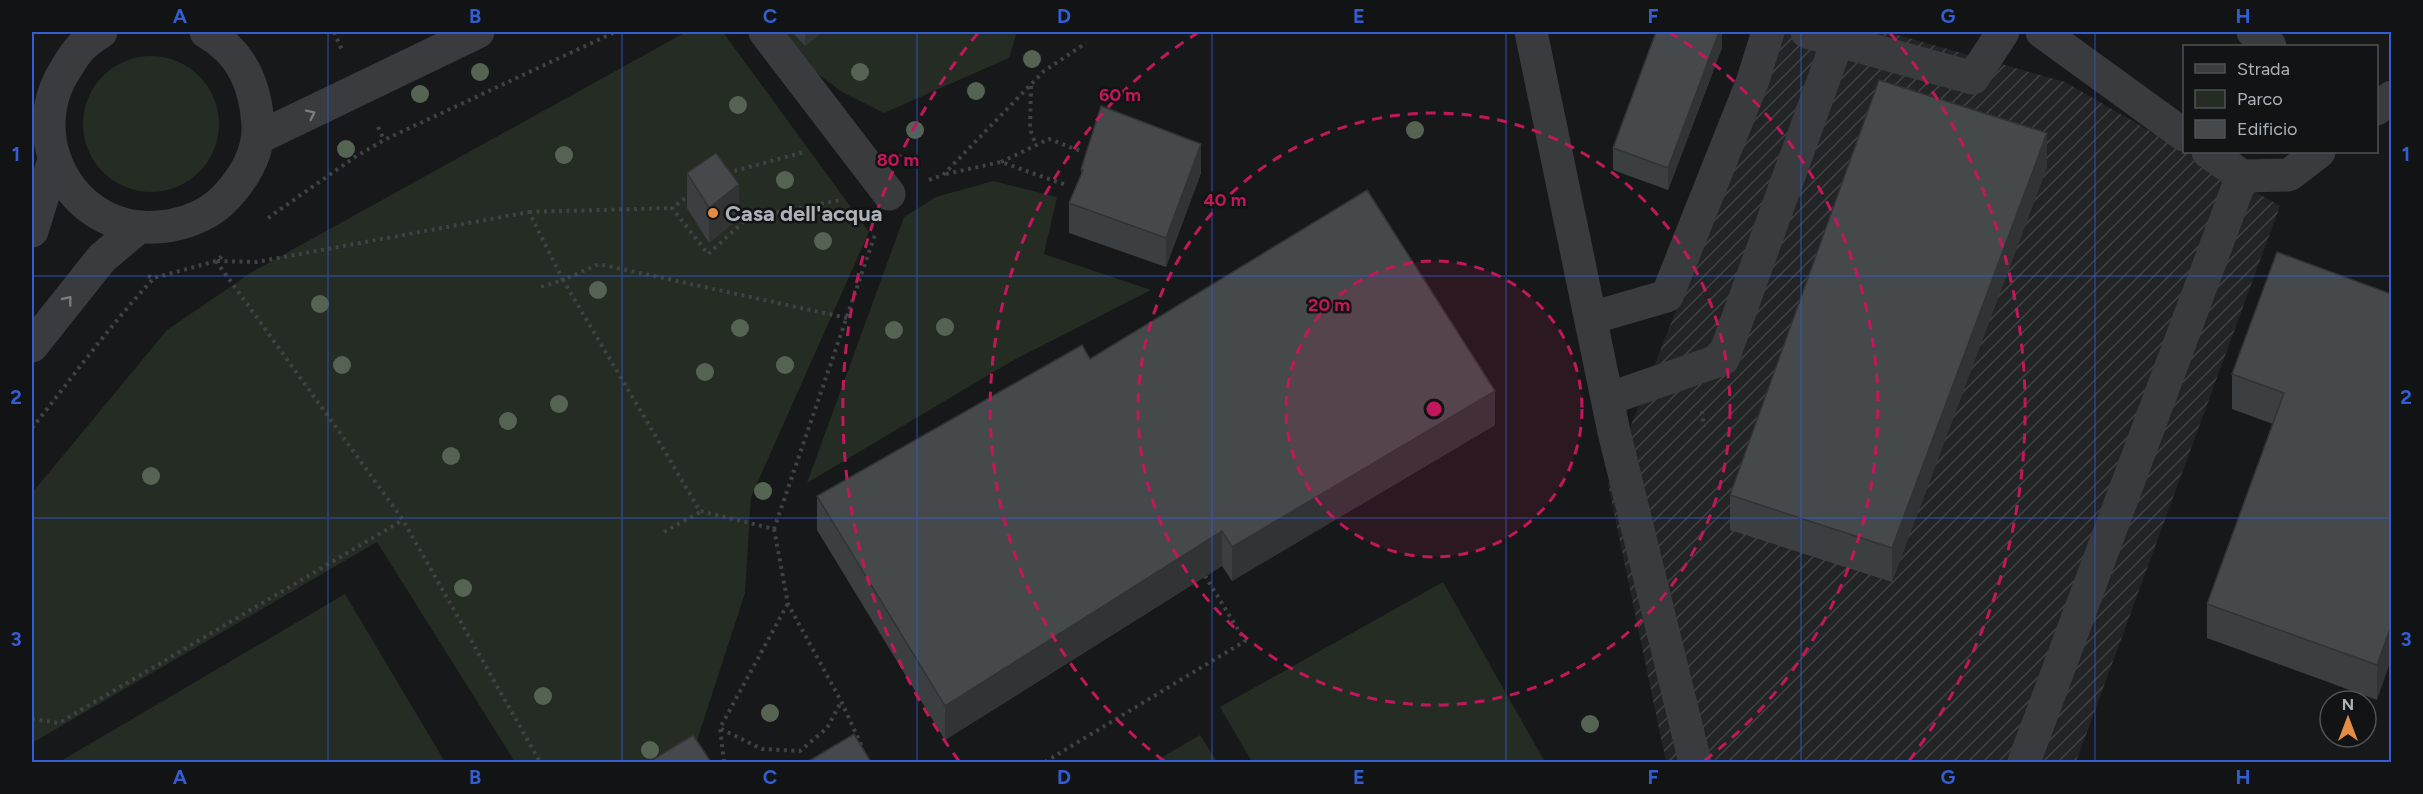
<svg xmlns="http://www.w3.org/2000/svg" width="2423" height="794" viewBox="0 0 2423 794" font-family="Figtree,sans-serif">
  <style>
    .industrial { fill: url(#industrial-furrows) }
    .green { fill: #242c24 }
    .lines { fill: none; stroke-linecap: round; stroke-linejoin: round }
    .path { stroke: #3f4245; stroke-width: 4; stroke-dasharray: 3 4.5; stroke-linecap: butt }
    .minor { stroke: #393b3e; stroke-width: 33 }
    .tree { fill: #556353 }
    .wall { fill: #3c3f41 }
    .shaded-wall { fill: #313335 }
    .building { fill: #46494c; stroke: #313335; stroke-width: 1.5 }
    .oneway { stroke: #787c81 }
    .grid { fill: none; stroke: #325dd3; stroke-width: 1.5; stroke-opacity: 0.55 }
    .ring { fill: none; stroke: #c2185b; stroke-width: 3; stroke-dasharray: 10 8 }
    .poi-dot { fill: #e48c44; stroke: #121314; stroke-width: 2 }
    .labels { text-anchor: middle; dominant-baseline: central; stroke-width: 5; stroke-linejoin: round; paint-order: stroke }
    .poi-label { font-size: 22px; font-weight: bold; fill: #abb2b8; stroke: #121314; text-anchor: start }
    .centre { fill: #c2185b; stroke: #121314; stroke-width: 3 }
    .ring-label { font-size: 18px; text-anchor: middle; font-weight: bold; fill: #c2185b; stroke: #121314; stroke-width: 5; stroke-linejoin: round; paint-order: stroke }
    .neatline { fill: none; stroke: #325dd3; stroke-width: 2 }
    .grid-label { font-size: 20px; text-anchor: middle; font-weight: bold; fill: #325dd3 }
  </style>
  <defs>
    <pattern id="industrial-furrows" width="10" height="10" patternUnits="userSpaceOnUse" patternTransform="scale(1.5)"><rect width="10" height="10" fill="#232426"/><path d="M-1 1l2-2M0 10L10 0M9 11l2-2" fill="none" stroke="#404143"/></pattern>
  </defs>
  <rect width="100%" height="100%" fill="#171819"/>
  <!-- industrial -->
  <path class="industrial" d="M 1785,32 L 1887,32 L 2065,82 L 2280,206 L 2076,762 L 1666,762 L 1608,484 Z"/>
  <!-- green -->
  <g class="green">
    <path d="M 686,32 L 723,32 L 869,232 L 751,497 L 745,593 L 692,756 L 682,762 L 515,762 L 377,542 L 32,743 L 32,493 L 167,330 L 252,272 Z"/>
    <path d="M 783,32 L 1017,32 L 1009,58 L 884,113 L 842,92 L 807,66 Z"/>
    <circle cx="151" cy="124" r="68"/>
    <path d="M 993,181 L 1057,197 L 1044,254 L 1151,290 L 1012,361 L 807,483 L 904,217 L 936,197 Z"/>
    <path d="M 1443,582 L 1545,762 L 1252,762 L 1220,707 Z"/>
    <path d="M 345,594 L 445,762 L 59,762 Z"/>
    <path d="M 1200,735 L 1217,762 L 1154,762 Z"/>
  </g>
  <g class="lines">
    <!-- path -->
    <g class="path">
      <path d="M 334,32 L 342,50"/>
      <path d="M 1031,86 L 1030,129 L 1036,145"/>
      <path d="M 378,127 L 384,140"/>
      <path d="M 1001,162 L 1049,139 L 1083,152"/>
      <path d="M 727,173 L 804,152"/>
      <path d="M 946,174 L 1001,162 L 1066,185"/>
      <path d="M 929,180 L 943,175 L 1044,71 L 1086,43"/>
      <path d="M 691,194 L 672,208 L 708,254 L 748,218 L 841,200"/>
      <path d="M 736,203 L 748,218"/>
      <path d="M 529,212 L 672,208"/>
      <path d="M 268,218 L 355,157 L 384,140 L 615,32"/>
      <path d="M 216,261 L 403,520 L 540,762"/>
      <path d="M 217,261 L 256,262 L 529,212 L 563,280 L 540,287"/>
      <path d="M 148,276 L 154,278 L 216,261 L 225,254"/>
      <path d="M 847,318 L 599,264 L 563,280 L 700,511 L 774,529 L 876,232"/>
      <path d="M 1702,411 L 1704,427"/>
      <path d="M 32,428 C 72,378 110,325 154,278"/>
      <path d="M 774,529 L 788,604 L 841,701 L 863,749"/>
      <path d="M 664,532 L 700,512"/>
      <path d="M 32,719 L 59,723 L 403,520"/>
      <path d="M 721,729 L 762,749 L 800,751 L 827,728 L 841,702"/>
      <path d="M 724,762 L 720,728 L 787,605"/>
      <path d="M 1045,762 L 1245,641 L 1204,574"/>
    </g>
    <!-- minor -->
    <g class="minor">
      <path d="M 101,32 C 79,45 73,56 60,79 C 35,127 54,190 103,216 C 142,237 199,228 228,195 C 245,176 259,153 258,126 C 256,87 243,53 206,32"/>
      <path d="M 765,32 L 889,194"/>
      <path d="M 1531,32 L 1614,432 L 1695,762"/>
      <path d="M 1807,32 L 1973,78 L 2003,32"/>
      <path d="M 2042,32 L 2184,135"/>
      <path d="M 2253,32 L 2270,46"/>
      <path d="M 2376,109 L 2392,97"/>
      <path d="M 258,138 L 478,32"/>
      <path d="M 2208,152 L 2242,176 L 2289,175 L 2319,152"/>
      <path d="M 32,231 L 54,160"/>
      <path d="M 1591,318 L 1667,296 L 1753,80 L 1768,32"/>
      <path d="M 32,346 L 102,258 L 139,227"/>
      <path d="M 1608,399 L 1723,359 L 1838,40"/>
      <path d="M 2024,762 L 2242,176"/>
    </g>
  </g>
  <!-- trees -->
  <g class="tree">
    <circle cx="1032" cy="59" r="9"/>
    <circle cx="480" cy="72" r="9"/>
    <circle cx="860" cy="72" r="9"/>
    <circle cx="976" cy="91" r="9"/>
    <circle cx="420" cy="94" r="9"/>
    <circle cx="738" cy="105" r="9"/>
    <circle cx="915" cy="130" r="9"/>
    <circle cx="1415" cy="130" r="9"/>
    <circle cx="346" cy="149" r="9"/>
    <circle cx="564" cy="155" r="9"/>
    <circle cx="785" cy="180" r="9"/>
    <circle cx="823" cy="241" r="9"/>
    <circle cx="598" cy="290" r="9"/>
    <circle cx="320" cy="304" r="9"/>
    <circle cx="945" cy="327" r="9"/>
    <circle cx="740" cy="328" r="9"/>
    <circle cx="894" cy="330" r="9"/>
    <circle cx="342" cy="365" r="9"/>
    <circle cx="785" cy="365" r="9"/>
    <circle cx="705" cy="372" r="9"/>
    <circle cx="559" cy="404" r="9"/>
    <circle cx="508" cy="421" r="9"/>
    <circle cx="451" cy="456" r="9"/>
    <circle cx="151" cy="476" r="9"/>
    <circle cx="763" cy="491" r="9"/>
    <circle cx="463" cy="588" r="9"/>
    <circle cx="543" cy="696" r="9"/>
    <circle cx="770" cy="713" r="9"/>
    <circle cx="1590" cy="724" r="9"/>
    <circle cx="650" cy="750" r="9"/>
  </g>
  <!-- wall -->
  <g class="wall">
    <path d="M 792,32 L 823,32 L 805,46 Z"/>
    <path d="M 1722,32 L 1722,48 L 1668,190 L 1613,170 L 1613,148 Z"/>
    <path d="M 2047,167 L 1892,582 L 1730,530 L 1730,495 Z"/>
    <path d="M 1081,169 L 1201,173 L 1166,267 L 1069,233 L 1069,203 L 1081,175 Z"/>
    <path d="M 687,173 L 739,218 L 709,243 L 687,208 Z"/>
    <path d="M 2391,294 L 2377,700 L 2207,638 L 2207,604 L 2273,424 L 2232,409 L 2232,374 Z"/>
    <path d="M 1090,359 L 1495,425 L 1232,581 L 1222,566 L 945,740 L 817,530 L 817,496 Z"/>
  </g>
  <!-- shaded-wall -->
  <g class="shaded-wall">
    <path d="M 809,32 L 823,32 L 805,46 L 805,35 Z"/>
    <path d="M 1719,32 L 1722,32 L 1722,48 L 1668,190 L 1668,168 Z"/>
    <path d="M 2047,133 L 2047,167 L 1892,582 L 1892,548 Z"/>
    <path d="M 1201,144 L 1201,173 L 1166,267 L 1166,238 Z"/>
    <path d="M 739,184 L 739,218 L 709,243 L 709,208 Z"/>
    <path d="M 1495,391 L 1495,425 L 1232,581 L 1232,547 Z"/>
    <path d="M 1222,531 L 1222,566 L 945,740 L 945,706 Z"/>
    <path d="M 2391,626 L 2391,660 L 2377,700 L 2377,665 Z"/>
  </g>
  <!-- building -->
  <g class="building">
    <path d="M 1656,32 L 1719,32 L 1668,168 L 1613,148 Z"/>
    <path d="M 1879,80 L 2047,133 L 1892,548 L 1730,495 Z"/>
    <path d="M 1101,106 L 1201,144 L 1166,238 L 1069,203 L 1083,170 L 1081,169 Z"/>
    <path d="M 716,153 L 739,184 L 709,208 L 687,173 Z"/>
    <path d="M 1367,190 L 1495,391 L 1232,547 L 1222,531 L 945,706 L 817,496 L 1082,345 L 1090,359 Z"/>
    <path d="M 2277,252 L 2391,294 L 2391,626 L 2377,665 L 2207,604 L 2284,393 L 2232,374 Z"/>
    <path d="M 854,734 L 871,762 L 807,762 Z"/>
    <path d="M 693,735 L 711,762 L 649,762 Z"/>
  </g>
  <!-- one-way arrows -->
  <defs><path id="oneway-chevron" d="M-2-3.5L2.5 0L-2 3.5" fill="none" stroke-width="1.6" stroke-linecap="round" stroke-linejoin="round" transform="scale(1.5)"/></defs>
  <g class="oneway">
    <use href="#oneway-chevron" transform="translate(311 114) rotate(-26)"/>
    <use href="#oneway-chevron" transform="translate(68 300) rotate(-51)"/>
  </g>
  <!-- grid -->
  <path class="grid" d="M 328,32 L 328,762M 622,32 L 622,762M 917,32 L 917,762M 1212,32 L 1212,762M 1506,32 L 1506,762M 1801,32 L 1801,762M 2095,32 L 2095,762M 32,276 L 2392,276M 32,518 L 2392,518"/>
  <!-- distance rings -->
  <circle cx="1434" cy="409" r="148" fill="#c2185b" fill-opacity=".12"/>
  <g class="ring">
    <circle cx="1434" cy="409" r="148"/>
    <circle cx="1434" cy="409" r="296"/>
    <path d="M1164 761A444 444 0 0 1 1199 32M1669 32A444 444 0 0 1 1704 761"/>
    <path d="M959 761A591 591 0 0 1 978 33M1890 33A591 591 0 0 1 1909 761"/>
  </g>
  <!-- markers -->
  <circle class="poi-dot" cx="713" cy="213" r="6"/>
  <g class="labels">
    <!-- poi labels -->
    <g class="poi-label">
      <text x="725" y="213">Casa dell'acqua</text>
    </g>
  </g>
  <circle cx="1434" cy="409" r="9" class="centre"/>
  <g class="ring-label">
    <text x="1120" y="101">60 m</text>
    <text x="898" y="166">80 m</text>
    <text x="1225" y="206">40 m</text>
    <text x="1329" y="311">20 m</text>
  </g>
  <!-- border -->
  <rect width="2423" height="794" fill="none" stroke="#121314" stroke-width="66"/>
  <!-- legend -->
  <rect x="2183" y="45" width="195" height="108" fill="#121314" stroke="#4f5356" stroke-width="1.5"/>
  <rect x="2195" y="64" width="30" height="9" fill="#393b3e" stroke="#4f5356" stroke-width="1.5"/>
  <text x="2237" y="75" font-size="18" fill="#abb2b8">Strada</text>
  <rect x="2195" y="90" width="30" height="18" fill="#242c24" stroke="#4f5356" stroke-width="1.5"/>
  <text x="2237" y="105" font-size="18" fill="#abb2b8">Parco</text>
  <rect x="2195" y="120" width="30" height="18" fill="#46494c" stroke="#4f5356" stroke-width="1.5"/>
  <text x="2237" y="135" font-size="18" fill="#abb2b8">Edificio</text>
  <!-- north arrow -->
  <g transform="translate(2348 719)"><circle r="28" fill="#121314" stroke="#4f5356" stroke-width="1.5"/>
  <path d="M0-4.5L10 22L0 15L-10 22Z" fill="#e48c44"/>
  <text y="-9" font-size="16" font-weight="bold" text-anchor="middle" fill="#abb2b8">N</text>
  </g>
  <rect x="33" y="33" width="2357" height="728" class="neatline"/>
  <g class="grid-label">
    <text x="180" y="23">A</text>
    <text x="475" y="23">B</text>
    <text x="770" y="23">C</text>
    <text x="1064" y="23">D</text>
    <text x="1359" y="23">E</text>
    <text x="1653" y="23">F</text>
    <text x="1948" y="23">G</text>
    <text x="2243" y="23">H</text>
    <text x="16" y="161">1</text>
    <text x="2406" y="161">1</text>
    <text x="16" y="404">2</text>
    <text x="2406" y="404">2</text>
    <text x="16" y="646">3</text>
    <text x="2406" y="646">3</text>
    <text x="180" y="784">A</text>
    <text x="475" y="784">B</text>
    <text x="770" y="784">C</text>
    <text x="1064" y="784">D</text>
    <text x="1359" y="784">E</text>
    <text x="1653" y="784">F</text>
    <text x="1948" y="784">G</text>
    <text x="2243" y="784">H</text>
  </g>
</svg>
